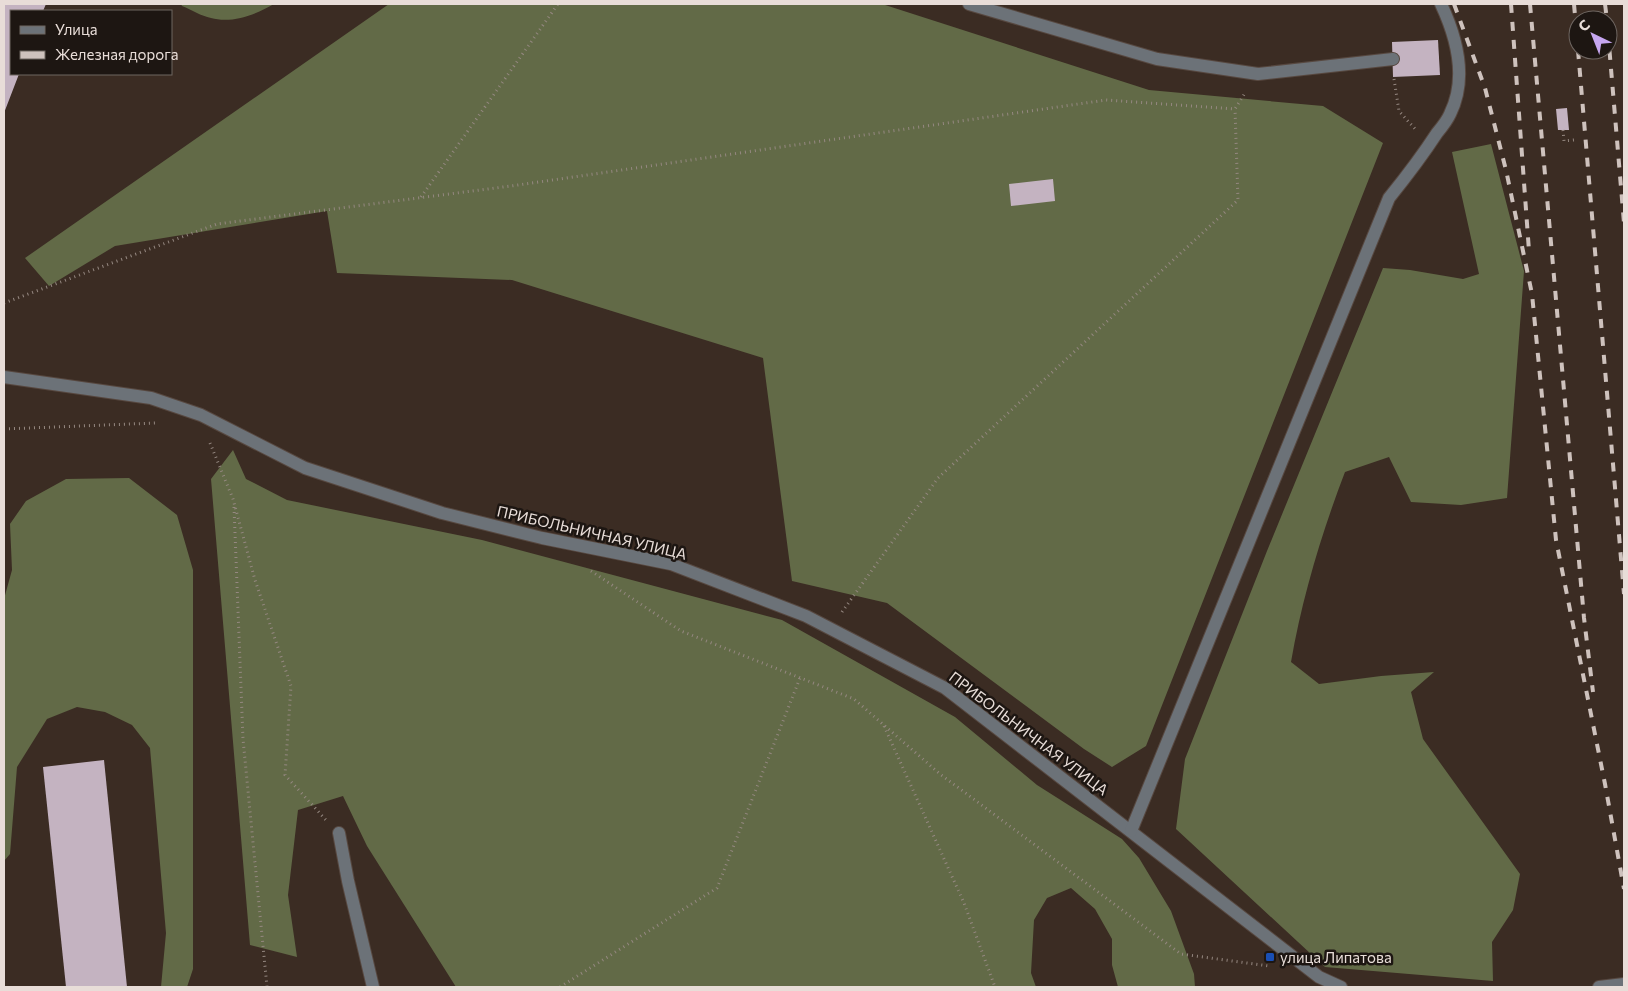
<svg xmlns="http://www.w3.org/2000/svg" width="1628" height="991" viewBox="0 0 1628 991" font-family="Commissioner,sans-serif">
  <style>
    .forest { fill: #626a47 }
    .building { fill: #c4b3c1 }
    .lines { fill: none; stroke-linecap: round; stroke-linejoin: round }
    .minor-casing { stroke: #574840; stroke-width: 14 }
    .path { stroke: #958881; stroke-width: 3; stroke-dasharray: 1 4; stroke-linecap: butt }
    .minor { stroke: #6c7278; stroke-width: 12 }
    .rail { stroke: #cec2bd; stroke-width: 4; stroke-dasharray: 9 9; stroke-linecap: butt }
    .transit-dot { fill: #1a4fb4; stroke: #1d1612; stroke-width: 2 }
    .labels { text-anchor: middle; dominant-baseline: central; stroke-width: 5; stroke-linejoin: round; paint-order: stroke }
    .street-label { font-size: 15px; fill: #e8ddd8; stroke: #1d1612 }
    .poi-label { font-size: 15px; fill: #e8ddd8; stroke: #1d1612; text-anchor: start }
  </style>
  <rect width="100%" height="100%" fill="#3b2c23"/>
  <!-- forest -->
  <g class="forest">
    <path d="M 181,4 L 274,4 C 257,14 232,24 211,18 C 201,16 192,10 182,6 Z"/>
    <path d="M 389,4 L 882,4 L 1149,90 L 1323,106 L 1383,143 L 1146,746 L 1112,767 L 1084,749 L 887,603 L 792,581 L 763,358 L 512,280 L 337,273 L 327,211 L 115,246 L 49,286 L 25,258 Z"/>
    <path d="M 1491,144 L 1524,271 L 1507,498 L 1461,505 L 1411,502 L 1389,457 L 1345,472 C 1322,532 1302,598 1291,662 L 1319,684 L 1381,676 L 1434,672 L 1411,692 L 1423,739 L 1520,874 L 1513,910 L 1492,942 L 1493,981 L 1325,967 L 1176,829 L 1185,759 L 1267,551 L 1383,268 L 1410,270 L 1463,279 L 1479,274 L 1452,152 Z"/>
    <path d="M 233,450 L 246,479 L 287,500 L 482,540 L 782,620 L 955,717 L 1037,785 L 1122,839 L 1139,858 L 1171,911 L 1194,974 L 1195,987 L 1118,987 L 1112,965 L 1112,939 L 1095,909 L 1071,888 L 1047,898 L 1034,920 L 1031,973 L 1036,987 L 456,987 L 367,846 L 343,796 L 298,810 L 288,895 L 297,957 L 250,945 L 211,479 Z"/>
    <path d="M 129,478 L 177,515 L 193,570 L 193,969 L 187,987 L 161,987 L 166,933 L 150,748 L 132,725 L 105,712 L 77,707 L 47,719 L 17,767 L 10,854 L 4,861 L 4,599 L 12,570 L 10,524 L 26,501 L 66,479 Z"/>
  </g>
  <!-- building -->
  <g class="building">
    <path d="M 4,4 L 46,4 L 43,11 L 11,11 L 11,74 L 19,74 L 4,113 Z"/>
    <path d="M 1438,40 L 1440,75 L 1393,77 L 1392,42 Z"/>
    <path d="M 1567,108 L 1569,130 L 1558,130 L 1556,109 Z"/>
    <path d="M 1053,179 L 1055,201 L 1011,206 L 1009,184 Z"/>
    <path d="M 104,760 L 127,987 L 66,987 L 43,767 Z"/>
  </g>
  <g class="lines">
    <!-- minor casing -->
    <g class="minor-casing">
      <g id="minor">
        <path d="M 969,4 L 1157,59 L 1258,74 L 1393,59"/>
        <path d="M 4,377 L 151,398 L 201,415 L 305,468 L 442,513 L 542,538 L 671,564 L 806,616 L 945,688 L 1319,977 L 1341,987"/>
        <path d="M 1131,831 L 1389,198 C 1406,177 1422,156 1437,133 C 1442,127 1447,121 1450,114 C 1468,78 1457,38 1441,4"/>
        <path d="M 339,833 L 348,881 L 373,987"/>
        <path d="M 1599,987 L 1624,984"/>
      </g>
    </g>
    <!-- path -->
    <g class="path">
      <path d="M 1394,79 L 1399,111 L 1416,130"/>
      <path d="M 1563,130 L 1564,141 L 1574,140"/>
      <path d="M 421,197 L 558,4"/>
      <path d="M 4,303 L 217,224 L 511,186 L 1106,100 L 1235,109 L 1245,93"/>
      <path d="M 4,429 L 156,423"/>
      <path d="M 210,443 L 233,499 L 255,580 L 291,686 L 285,775 L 326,820"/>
      <path d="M 234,507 L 243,739 L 267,987"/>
      <path d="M 591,571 L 681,631 L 854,699 L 940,774 L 1181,954 L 1269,966"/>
      <path d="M 842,612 L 938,478 L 1238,200 L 1235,109"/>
      <path d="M 884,726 L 964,903 L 995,987"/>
      <path d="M 560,987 L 717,888 L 800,678"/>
    </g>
    <!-- minor -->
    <use href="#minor" class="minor"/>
    <!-- rail -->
    <g class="rail">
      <path d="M 1454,4 L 1485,88 L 1506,170 L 1532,294 L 1556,540 L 1605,784 L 1624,889"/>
      <path d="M 1511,4 L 1529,251"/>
      <path d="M 1530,4 L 1584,618 L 1593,692"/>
      <path d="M 1574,4 L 1578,50"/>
      <path d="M 1605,4 L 1607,20"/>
      <path d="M 1608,33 L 1624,223"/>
      <path d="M 1578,50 L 1624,594"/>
    </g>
  </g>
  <!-- markers -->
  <rect class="transit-dot" x="1265" y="952" width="10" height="10" rx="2.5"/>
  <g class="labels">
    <!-- street labels -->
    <g class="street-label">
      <text transform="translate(592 532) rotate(13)">ПРИБОЛЬНИЧНАЯ УЛИЦА</text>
      <text transform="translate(1029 733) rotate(37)">ПРИБОЛЬНИЧНАЯ УЛИЦА</text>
    </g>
    <!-- poi labels -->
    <g class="poi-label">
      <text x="1280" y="957">улица Липатова</text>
    </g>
  </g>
  <!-- border -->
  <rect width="1628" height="991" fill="none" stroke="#e8ddd8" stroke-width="10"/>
  <!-- legend -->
  <rect x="10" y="10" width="162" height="65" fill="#1d1612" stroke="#6e6661"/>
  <rect x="20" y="26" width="25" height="8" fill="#6c7278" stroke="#6e6661"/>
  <text x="55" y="35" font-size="15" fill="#e8ddd8">Улица</text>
  <rect x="20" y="51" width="25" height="8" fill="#cec2bd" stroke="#6e6661"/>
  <text x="55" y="60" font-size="15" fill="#e8ddd8">Железная дорога</text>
  <!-- north arrow -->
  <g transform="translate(1593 35) rotate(317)"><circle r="24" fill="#1d1612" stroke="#6e6661"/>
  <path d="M0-4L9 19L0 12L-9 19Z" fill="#c6a6f0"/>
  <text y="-8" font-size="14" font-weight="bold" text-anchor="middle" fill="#e8ddd8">С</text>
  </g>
</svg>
